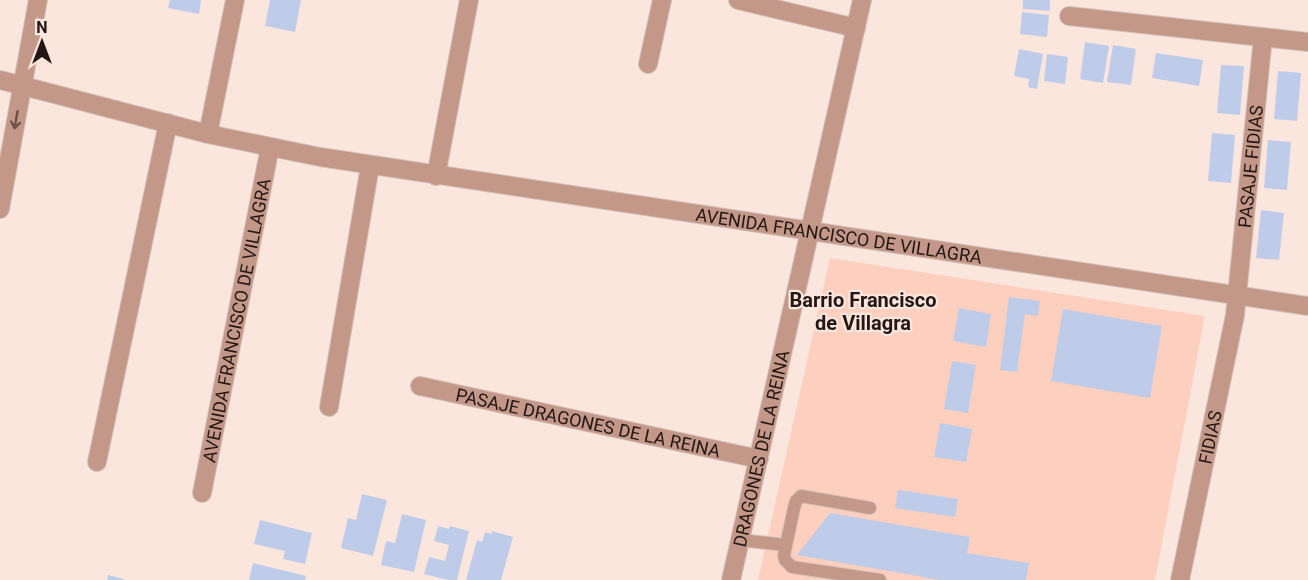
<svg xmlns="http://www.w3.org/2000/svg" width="1308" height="580" viewBox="0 0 1308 580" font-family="Roboto,sans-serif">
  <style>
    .green { fill: #fccfbf }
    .building { fill: #becce9 }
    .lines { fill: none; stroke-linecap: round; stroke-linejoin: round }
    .service-casing { stroke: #d4c1b9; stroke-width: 14 }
    .minor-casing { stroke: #d4c1b9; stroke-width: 20 }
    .tertiary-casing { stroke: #d4c1b9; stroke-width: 20 }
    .service { stroke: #c49888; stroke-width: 12 }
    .minor { stroke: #c49888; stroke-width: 18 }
    .tertiary { stroke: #c49888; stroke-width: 18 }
    .oneway { stroke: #6b5148 }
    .labels { text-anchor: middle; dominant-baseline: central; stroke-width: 4.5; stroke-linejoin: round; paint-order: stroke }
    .street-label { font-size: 18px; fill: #231713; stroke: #fbe6de }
    .neighbourhood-label { font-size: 20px; font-weight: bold; fill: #231713; stroke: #fbe6de }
  </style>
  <rect width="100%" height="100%" fill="#fbe6de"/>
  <!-- green -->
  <path class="green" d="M 830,258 L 1205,316 L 1155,580 L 758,580 Z"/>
  <!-- building -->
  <g class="building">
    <path d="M 170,0 L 201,0 L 199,14 L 168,8 Z"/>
    <path d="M 270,0 L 301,0 L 295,32 L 265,26 Z"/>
    <path d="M 1023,0 L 1050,0 L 1050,11 L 1023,9 Z"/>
    <path d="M 1022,12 L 1049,15 L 1047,37 L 1020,34 Z"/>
    <path d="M 1085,42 L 1109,46 L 1103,83 L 1080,79 Z"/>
    <path d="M 1113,45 L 1136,49 L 1131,85 L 1107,82 Z"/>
    <path d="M 1019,49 L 1043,54 L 1037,89 L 1028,87 L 1029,79 L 1014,76 Z"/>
    <path d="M 1156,53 L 1203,60 L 1199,86 L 1152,78 Z"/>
    <path d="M 1047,54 L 1068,57 L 1065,84 L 1044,81 Z"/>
    <path d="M 1221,65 L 1244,66 L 1240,115 L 1217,113 Z"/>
    <path d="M 1278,71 L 1301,73 L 1297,121 L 1274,119 Z"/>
    <path d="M 1212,133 L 1235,135 L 1231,183 L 1208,181 Z"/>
    <path d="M 1268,140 L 1291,142 L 1287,190 L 1264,188 Z"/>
    <path d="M 1261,210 L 1284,213 L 1279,260 L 1256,258 Z"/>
    <path d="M 1009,297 L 1040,301 L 1038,316 L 1025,314 L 1017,372 L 1000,370 Z"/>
    <path d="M 959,308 L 991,314 L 986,347 L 953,341 Z"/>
    <path d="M 1063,309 L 1162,326 L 1150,398 L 1051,381 Z"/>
    <path d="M 952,361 L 976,365 L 968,413 L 944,409 Z"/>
    <path d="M 940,423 L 972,429 L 966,462 L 934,457 Z"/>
    <path d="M 898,490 L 958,499 L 955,517 L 895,508 Z"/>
    <path d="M 362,494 L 387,500 L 373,556 L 341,548 L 348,518 L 356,520 Z"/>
    <path d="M 830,513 L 970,537 L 967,553 L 1029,563 L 1026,580 L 940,580 L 797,555 Z"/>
    <path d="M 402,514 L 426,520 L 414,572 L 381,565 L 386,541 L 395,543 Z"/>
    <path d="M 260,520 L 312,533 L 305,564 L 283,559 L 285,551 L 254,544 Z"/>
    <path d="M 438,526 L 449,529 L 450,526 L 469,531 L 457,580 L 448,580 L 424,574 L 429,557 L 445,561 L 449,545 L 434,541 Z"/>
    <path d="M 492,531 L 513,537 L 501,580 L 466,580 L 477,540 L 482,542 L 485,532 L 492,534 Z"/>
    <path d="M 253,563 L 306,576 L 305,580 L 249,580 Z"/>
    <path d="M 108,575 L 124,579 L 124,580 L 107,580 Z"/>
  </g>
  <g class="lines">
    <!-- service casing -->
    <g class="service-casing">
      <g id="service">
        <path d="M 870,508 L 801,496 L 796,501 L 794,508 L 784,555 L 785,560 L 792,567 L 880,580"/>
        <path d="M 740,540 L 786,545"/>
      </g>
    </g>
    <!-- minor casing -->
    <g class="minor-casing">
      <g id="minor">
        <path d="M 738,0 L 856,28"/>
        <path d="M 1069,16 L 1308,42"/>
        <path d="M 648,64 L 662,0"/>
        <path d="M 208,134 L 235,0"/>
        <path d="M 436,176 L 469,0"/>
        <path id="s1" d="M 420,386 L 759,459"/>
        <path d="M 329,407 L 370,166"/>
        <path d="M 97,462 L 168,123"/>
        <path id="s2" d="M 202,493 L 270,147"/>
        <path id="s3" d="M 731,580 L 862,0"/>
        <path id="s4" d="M 1180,580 L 1235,315 L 1263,37"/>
      </g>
    </g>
    <!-- tertiary casing -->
    <g class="tertiary-casing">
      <g id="tertiary">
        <path id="s5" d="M 0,80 L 208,134 L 320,157 L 1308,306"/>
        <path d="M 0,209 L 38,0"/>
      </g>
    </g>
    <!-- service -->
    <use href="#service" class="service"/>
    <!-- minor -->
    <use href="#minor" class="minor"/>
    <!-- tertiary -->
    <use href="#tertiary" class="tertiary"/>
  </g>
  <!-- one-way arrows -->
  <defs><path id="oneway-shaft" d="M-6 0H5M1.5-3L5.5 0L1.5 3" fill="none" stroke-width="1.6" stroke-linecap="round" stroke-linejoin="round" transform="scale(1.5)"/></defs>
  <use class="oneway" href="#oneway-shaft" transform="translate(16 120) rotate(100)"/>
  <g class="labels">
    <!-- street labels -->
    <g class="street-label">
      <text stroke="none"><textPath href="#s4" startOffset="420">PASAJE FIDIAS</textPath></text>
      <text stroke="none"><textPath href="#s5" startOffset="854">AVENIDA FRANCISCO DE VILLAGRA</textPath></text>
      <text stroke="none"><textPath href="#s2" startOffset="176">AVENIDA FRANCISCO DE VILLAGRA</textPath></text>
      <text stroke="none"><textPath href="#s1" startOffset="172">PASAJE DRAGONES DE LA REINA</textPath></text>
      <text stroke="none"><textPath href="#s4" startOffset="146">FIDIAS</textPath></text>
      <text stroke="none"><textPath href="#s3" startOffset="135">DRAGONES DE LA REINA</textPath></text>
    </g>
    <!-- neighbourhood labels -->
    <g class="neighbourhood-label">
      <text x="863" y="300">Barrio Francisco<tspan x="863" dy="23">de Villagra</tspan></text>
    </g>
  </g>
  <!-- north arrow -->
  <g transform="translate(42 42)" stroke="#fbe6de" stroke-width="4.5" paint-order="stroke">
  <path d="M0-4.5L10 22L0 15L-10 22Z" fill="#231713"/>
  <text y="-9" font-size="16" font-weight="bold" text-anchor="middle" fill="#231713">N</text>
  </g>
</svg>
